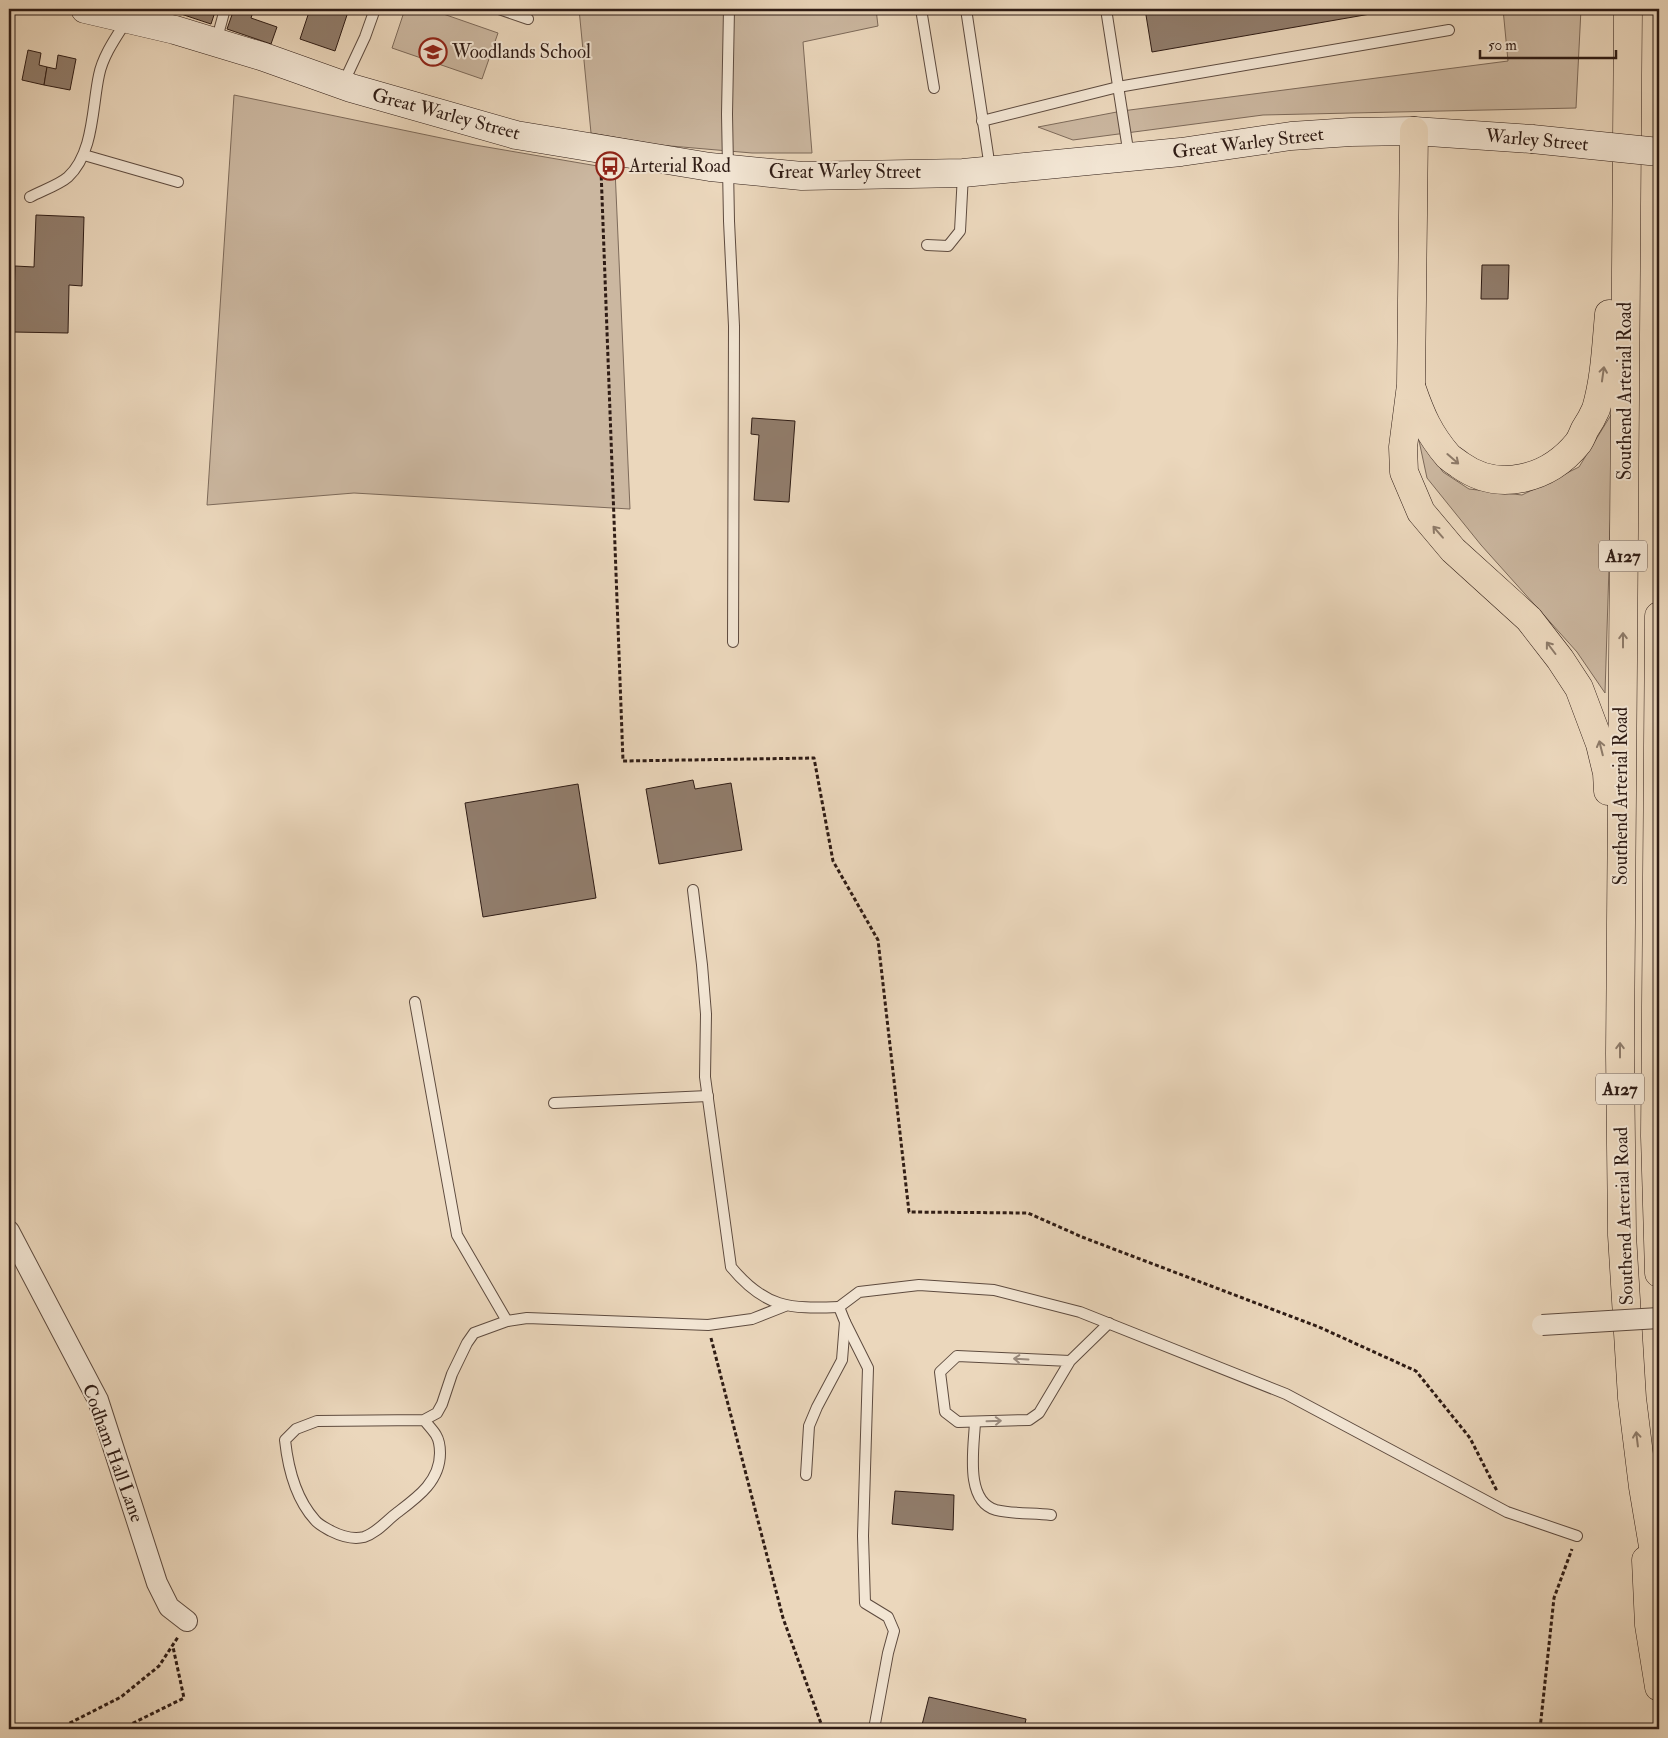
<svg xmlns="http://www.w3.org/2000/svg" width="1668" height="1738" viewBox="0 0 1668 1738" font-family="'IM FELL Double Pica',serif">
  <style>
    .green { fill: #cbb7a0; stroke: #7d6a5a }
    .building { fill: #917d6c; stroke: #2f1c15 }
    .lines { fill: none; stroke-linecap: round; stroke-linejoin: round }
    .lane-casing { stroke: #5e4b3f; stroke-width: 12 }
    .street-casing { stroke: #5e4b3f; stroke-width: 22 }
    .secondary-casing { stroke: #2f1c15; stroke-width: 29 }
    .highway-casing { stroke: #2f1c15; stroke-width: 29 }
    .path { stroke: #2f1c15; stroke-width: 3; stroke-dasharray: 4 2.5; stroke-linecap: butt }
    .lane { stroke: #f2e5d3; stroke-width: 10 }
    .street { stroke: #f2e5d3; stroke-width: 20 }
    .secondary { stroke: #f2e5d3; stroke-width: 28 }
    .highway { stroke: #ebd7bc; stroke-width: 28 }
    .street-bridge-casing { stroke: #5e4b3f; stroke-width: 22; stroke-linecap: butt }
    .secondary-bridge-casing { stroke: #2f1c15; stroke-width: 29; stroke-linecap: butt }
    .street-bridge { stroke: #f2e5d3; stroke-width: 20 }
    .secondary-bridge { stroke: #f2e5d3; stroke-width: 28 }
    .oneway { stroke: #8d7a68 }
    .oneway2 { stroke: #9a8b7e }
    .labels { text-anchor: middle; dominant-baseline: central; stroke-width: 4; stroke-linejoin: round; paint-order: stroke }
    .shield { fill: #f2e5d3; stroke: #6a584e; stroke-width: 1 }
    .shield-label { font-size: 18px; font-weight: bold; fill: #2f1c15 }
    .poi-label { font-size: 19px; fill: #2f1c15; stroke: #f2e5d3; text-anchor: start }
    .street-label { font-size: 19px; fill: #2f1c15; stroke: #f2e5d3 }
  </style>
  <rect width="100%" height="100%" fill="#ebd7bc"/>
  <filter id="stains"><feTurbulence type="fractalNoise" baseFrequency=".004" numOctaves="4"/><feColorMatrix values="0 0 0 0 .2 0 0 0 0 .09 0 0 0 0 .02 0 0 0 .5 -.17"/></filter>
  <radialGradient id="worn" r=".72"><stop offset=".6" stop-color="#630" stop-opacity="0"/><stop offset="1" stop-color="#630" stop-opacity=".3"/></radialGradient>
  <!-- green -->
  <g class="green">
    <path d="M 405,9 L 429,9 L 498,33 L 482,79 L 392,48 Z"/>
    <path d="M 579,9 L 876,9 L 878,26 L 803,42 L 812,153 L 752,153 L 659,145 L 591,133 Z"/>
    <path d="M 1503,9 L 1581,9 L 1576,108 L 1263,115 L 1073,140 L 1038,127 L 1122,111 L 1508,61 Z"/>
    <path d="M 234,95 L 475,145 L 615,169 L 630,509 L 354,493 L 207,505 Z"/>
    <path d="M 1614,410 L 1605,693 L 1577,652 L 1481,545 L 1427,478 L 1418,436 L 1443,472 L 1469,489 L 1522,495 L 1579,467 Z"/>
  </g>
  <!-- building -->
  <g class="building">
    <path d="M 166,9 L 216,9 L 211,24 Z"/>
    <path d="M 234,9 L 254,9 L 251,18 L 277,27 L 271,44 L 227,29 Z"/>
    <path d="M 310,9 L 349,9 L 335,51 L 300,39 Z"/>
    <path d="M 1145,9 L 1399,9 L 1152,52 Z"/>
    <path d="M 28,50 L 41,53 L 39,65 L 47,67 L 44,85 L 22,80 Z"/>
    <path d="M 58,55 L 76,59 L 70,90 L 44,85 L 47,67 L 56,69 Z"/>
    <path d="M 36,215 L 84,217 L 82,286 L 69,285 L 68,333 L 13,332 L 15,266 L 34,267 Z"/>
    <path d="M 1482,265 L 1509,265 L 1508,299 L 1481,299 Z"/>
    <path d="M 752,418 L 795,421 L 789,502 L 754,500 L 759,435 L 751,434 Z"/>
    <path d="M 693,780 L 695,789 L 731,783 L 742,850 L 659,864 L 646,789 Z"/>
    <path d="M 578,784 L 596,898 L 483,917 L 465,803 Z"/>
    <path d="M 895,1491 L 954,1495 L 953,1530 L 892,1524 Z"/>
    <path d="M 929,1697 L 1026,1719 L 1024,1729 L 921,1729 Z"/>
  </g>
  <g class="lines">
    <!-- lane casing -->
    <g class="lane-casing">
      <g id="lane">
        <path d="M 499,9 L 528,19"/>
        <path d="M 729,9 L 727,114 L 729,221 L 734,326 L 733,642"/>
        <path d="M 921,9 L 934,88"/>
        <path d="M 966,9 L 990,168"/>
        <path d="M 1106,9 L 1129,156"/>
        <path d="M 216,42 L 225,9"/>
        <path d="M 343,84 L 365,37 L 375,9"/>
        <path d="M 982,121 L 1118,87 L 1449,30"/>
        <path d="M 84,155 L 178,182"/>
        <path d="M 30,197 C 41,191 59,185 68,177 C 94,153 92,107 99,75 C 103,55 117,36 127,20"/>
        <path d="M 927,245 L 948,246 L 960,231 L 963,174"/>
        <path d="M 693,890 L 702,965 L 706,1014 L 705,1077 L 731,1267 C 765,1308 789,1309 839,1307"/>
        <path d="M 415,1002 L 457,1235 L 507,1321"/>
        <path d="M 554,1103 L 708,1096"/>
        <path d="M 845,1322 L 868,1368 L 863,1536 L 865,1603 L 888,1617 L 894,1631 L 888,1653 L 874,1729"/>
        <path d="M 1070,1361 L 957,1356 L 940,1372 L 945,1412 L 958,1422 L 1029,1420 L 1039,1413 L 1070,1361 L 1109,1323"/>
        <path d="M 424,1420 C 428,1425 433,1430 436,1435 C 439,1440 440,1447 440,1453 C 440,1481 418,1497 398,1512 C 387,1520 377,1533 364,1537 C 352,1540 341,1536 331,1531 C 326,1528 319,1525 315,1520 C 296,1499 288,1468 285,1440 L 296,1429 L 317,1421 L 424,1420 L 437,1413 L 442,1404 L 452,1374 L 467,1343 L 474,1333 L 507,1321 L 527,1318 L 708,1325 L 752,1319 L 785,1306"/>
        <path d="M 975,1422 C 974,1447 964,1501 996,1510 C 1013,1514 1033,1513 1051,1515"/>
        <path d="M 806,1475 L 809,1426 L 817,1407 L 842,1360 L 845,1322 L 839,1307 L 859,1292 L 919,1285 L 994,1290 L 1080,1312 L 1286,1394 L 1507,1512 L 1577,1536"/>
      </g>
    </g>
    <!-- street casing -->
    <g class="street-casing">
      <path id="street" d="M 9,1231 L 98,1400 L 157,1583 L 169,1607 L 187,1621"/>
    </g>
    <!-- secondary casing -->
    <g class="secondary-casing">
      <path id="secondary" d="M 85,9 L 175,30 L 264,57 L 351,88 L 516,135 L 710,167 L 802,176 L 963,173 L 1181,152 L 1291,136 L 1351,132 L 1414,131 L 1532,139"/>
    </g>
    <!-- highway casing -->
    <g class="highway-casing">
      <g id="highway">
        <path d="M 1628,9 L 1620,1054 L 1622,1235 L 1632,1398 L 1643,1487 L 1659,1582"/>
        <path d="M 1414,131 L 1411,385 L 1403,447 L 1404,472 L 1421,512 L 1453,550 L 1529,619 L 1560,659 L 1579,688 L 1600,744 L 1607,773 L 1608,791"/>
        <path d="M 1412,389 C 1421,415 1429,434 1448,456 C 1451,459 1456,462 1460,465 C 1499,493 1549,479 1578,443 C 1581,439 1583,433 1585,429 C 1589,423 1593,416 1596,409 C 1605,378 1606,346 1609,314"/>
        <path d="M 1659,616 L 1655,1136 L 1659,1273"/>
        <path d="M 1646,1560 L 1649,1625 L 1659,1687"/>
      </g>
    </g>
    <!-- path -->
    <g class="path">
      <path d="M 601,170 L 623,761 L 814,758 L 833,861 L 878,940 L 909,1212 L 1028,1213 L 1082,1237 L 1319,1327 L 1416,1371 L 1470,1438 L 1497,1491"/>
      <path d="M 711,1338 L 783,1618 L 823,1729"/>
      <path d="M 58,1729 L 121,1697 L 159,1666 L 178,1637"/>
      <path d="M 121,1729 L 184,1698 L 173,1647"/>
      <path d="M 1540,1729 L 1554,1598 L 1572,1549"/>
    </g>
    <!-- lane -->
    <use href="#lane" class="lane"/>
    <!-- street -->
    <use href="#street" class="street"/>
    <!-- secondary -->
    <use href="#secondary" class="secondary"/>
    <!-- highway -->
    <use href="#highway" class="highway"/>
    <!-- street-bridge casing -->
    <g class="street-bridge-casing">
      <path id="street-bridge" d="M 1542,1325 L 1659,1318"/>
    </g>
    <!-- secondary-bridge casing -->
    <g class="secondary-bridge-casing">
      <path id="secondary-bridge" d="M 1532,139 L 1659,152"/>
    </g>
    <!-- street-bridge -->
    <use href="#street-bridge" class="street-bridge"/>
    <!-- secondary-bridge -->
    <use href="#secondary-bridge" class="secondary-bridge"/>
  </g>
  <!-- one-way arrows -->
  <defs><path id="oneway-shaft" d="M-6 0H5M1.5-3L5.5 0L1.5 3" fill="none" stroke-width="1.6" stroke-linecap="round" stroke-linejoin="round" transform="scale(1.25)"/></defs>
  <g class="oneway">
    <use href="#oneway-shaft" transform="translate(1603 374) rotate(-82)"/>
    <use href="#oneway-shaft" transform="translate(1453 459) rotate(41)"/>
    <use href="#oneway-shaft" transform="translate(1438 532) rotate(-131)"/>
    <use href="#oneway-shaft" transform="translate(1623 640) rotate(-90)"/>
    <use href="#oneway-shaft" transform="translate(1551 648) rotate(-127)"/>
    <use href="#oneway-shaft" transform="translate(1601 748) rotate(-104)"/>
    <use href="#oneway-shaft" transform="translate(1620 1050) rotate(-90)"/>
    <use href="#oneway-shaft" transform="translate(1637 1439) rotate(-97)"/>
  </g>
  <g class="oneway2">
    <use href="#oneway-shaft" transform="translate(1021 1359) rotate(-177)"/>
    <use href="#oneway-shaft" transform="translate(994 1421) rotate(-2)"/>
  </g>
  <!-- icons -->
  <defs>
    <g id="school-ring" transform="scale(1.4375)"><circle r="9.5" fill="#f2e5d3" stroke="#8f2418" stroke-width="1.5"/><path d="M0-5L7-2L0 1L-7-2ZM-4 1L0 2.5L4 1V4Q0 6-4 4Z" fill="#8f2418"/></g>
    <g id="bus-ring" transform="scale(1.4375)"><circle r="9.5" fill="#f2e5d3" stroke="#8f2418" stroke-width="1.5"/><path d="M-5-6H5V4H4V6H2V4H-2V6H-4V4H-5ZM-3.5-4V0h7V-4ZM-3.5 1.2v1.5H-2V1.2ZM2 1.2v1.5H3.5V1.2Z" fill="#8f2418"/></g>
  </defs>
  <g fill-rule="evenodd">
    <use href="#school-ring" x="433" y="52"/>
    <use href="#bus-ring" x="610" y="166"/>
  </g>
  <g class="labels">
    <!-- shield labels -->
    <g class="shield">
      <rect x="1599" y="540.5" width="48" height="31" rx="4"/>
      <rect x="1596" y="1073.5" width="48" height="31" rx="4"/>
    </g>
    <g class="shield-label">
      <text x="1623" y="556">A127</text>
      <text x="1620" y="1089">A127</text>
    </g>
    <!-- poi labels -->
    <g class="poi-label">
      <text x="452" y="52">Woodlands School</text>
      <text x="629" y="166">Arterial Road</text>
    </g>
    <!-- street labels -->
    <g class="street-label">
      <text transform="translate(446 114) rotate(15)">Great Warley Street</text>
      <text transform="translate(1537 140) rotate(5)">Warley Street</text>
      <text transform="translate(1248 143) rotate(-7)">Great Warley Street</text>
      <text x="845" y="172">Great Warley Street</text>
      <text transform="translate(1625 391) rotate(-90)">Southend Arterial Road</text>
      <text transform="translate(1621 796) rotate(-90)">Southend Arterial Road</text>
      <text transform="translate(1624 1216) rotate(-92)">Southend Arterial Road</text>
      <text transform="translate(113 1453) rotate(70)">Codham Hall Lane</text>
    </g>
  </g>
  <!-- margin -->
  <rect width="1668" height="1738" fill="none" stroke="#ebd7bc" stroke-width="30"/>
  <rect x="10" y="10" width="1648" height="1718" fill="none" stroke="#2f1c15" stroke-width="2.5"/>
  <rect x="15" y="15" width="1638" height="1708" fill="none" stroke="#2f1c15"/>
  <!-- scale -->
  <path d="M1480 50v8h136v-8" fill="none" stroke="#2f1c15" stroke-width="2.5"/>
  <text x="1488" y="50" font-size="15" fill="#2f1c15" stroke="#f2e5d3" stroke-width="4" paint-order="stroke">50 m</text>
  <rect width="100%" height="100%" filter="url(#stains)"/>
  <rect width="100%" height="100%" fill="url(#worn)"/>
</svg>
